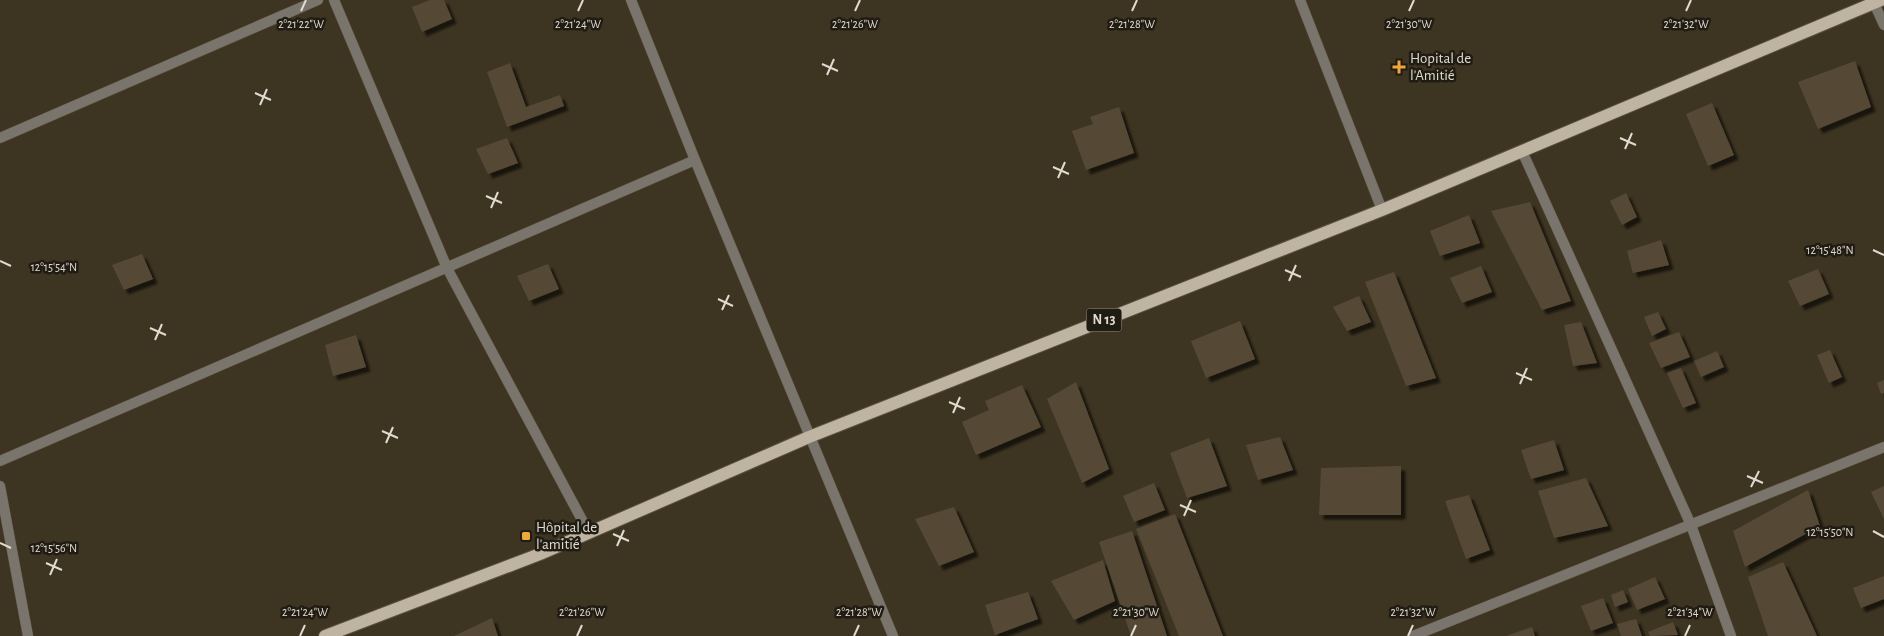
<svg xmlns="http://www.w3.org/2000/svg" width="1884" height="636" viewBox="0 0 1884 636" font-family="'Alegreya Sans',sans-serif">
  <style>
    .building { fill: #544a36; filter: url(#shadow) }
    .lines { fill: none; stroke-linecap: round; stroke-linejoin: round }
    .minor-casing { stroke: #5b5240; stroke-width: 11 }
    .primary-casing { stroke: #5b5240; stroke-width: 14 }
    .minor { stroke: #7a756c; stroke-width: 10 }
    .primary { stroke: #beb4a1; stroke-width: 12 }
    .ticks { fill: none; stroke: #e1dbcf; stroke-width: 2 }
    .poi-dot { fill: #eea73d; stroke: #201c14; stroke-width: 2 }
    .labels { text-anchor: middle; dominant-baseline: central; stroke-width: 5; stroke-linejoin: round; paint-order: stroke }
    .shield { fill: #201c14; stroke: #a7a297; stroke-width: 1 }
    .shield-label { font-size: 14px; font-weight: bold; fill: #e1dbcf }
    .poi-label { font-size: 15px; fill: #e1dbcf; stroke: #201c14; text-anchor: start }
    .ticks-label { font-size: 12px; text-anchor: middle; fill: #e1dbcf; stroke: #201c14; stroke-width: 5; stroke-linejoin: round; paint-order: stroke }
  </style>
  <defs>
    <filter id="shadow"><feDropShadow dx="4.5" dy="4.5" stdDeviation="1" flood-color="#0009"/></filter>
  </defs>
  <rect width="100%" height="100%" fill="#3d3421"/>
  <!-- building -->
  <g class="building">
    <path d="M 430,0 L 444,0 L 452,19 L 422,32 L 412,7 Z"/>
    <path d="M 1855,61 L 1871,107 L 1818,129 L 1798,82 Z"/>
    <path d="M 510,63 L 526,107 L 560,95 L 564,106 L 507,127 L 487,72 Z"/>
    <path d="M 1712,103 L 1734,155 L 1708,166 L 1686,114 Z"/>
    <path d="M 1119,107 L 1134,153 L 1086,170 L 1072,131 L 1093,124 L 1090,117 Z"/>
    <path d="M 507,138 L 518,163 L 488,174 L 476,149 Z"/>
    <path d="M 1626,193 L 1637,217 L 1622,225 L 1610,201 Z"/>
    <path d="M 1530,202 L 1571,301 L 1542,310 L 1491,211 Z"/>
    <path d="M 1469,215 L 1480,243 L 1440,256 L 1430,231 Z"/>
    <path d="M 1661,240 L 1669,265 L 1633,273 L 1627,251 Z"/>
    <path d="M 142,254 L 153,279 L 124,290 L 112,265 Z"/>
    <path d="M 548,264 L 559,289 L 529,301 L 517,276 Z"/>
    <path d="M 1481,266 L 1492,292 L 1462,303 L 1450,278 Z"/>
    <path d="M 1818,269 L 1829,294 L 1800,306 L 1788,281 Z"/>
    <path d="M 1394,272 L 1436,378 L 1406,386 L 1365,282 Z"/>
    <path d="M 1359,296 L 1371,322 L 1347,331 L 1333,307 Z"/>
    <path d="M 1658,312 L 1666,329 L 1652,336 L 1644,317 Z"/>
    <path d="M 1240,321 L 1255,359 L 1206,378 L 1191,341 Z"/>
    <path d="M 1581,322 L 1597,363 L 1573,366 L 1564,325 Z"/>
    <path d="M 1679,332 L 1690,357 L 1661,368 L 1649,343 Z"/>
    <path d="M 356,335 L 366,367 L 333,376 L 325,345 Z"/>
    <path d="M 1830,350 L 1842,377 L 1829,383 L 1817,355 Z"/>
    <path d="M 1717,351 L 1724,367 L 1701,377 L 1694,361 Z"/>
    <path d="M 1681,368 L 1696,403 L 1683,408 L 1667,373 Z"/>
    <path d="M 1884,380 L 1884,393 L 1881,394 L 1877,383 Z"/>
    <path d="M 1076,382 L 1109,469 L 1082,483 L 1047,399 Z"/>
    <path d="M 1022,385 L 1041,427 L 976,455 L 962,422 L 989,410 L 985,401 Z"/>
    <path d="M 1280,437 L 1293,470 L 1258,480 L 1246,445 Z"/>
    <path d="M 1209,438 L 1227,486 L 1187,498 L 1170,453 Z"/>
    <path d="M 1554,440 L 1564,470 L 1531,479 L 1521,450 Z"/>
    <path d="M 1401,466 L 1401,515 L 1319,515 L 1321,468 Z"/>
    <path d="M 1586,478 L 1608,526 L 1554,538 L 1538,491 Z"/>
    <path d="M 1154,483 L 1165,510 L 1134,522 L 1123,496 Z"/>
    <path d="M 1884,486 L 1884,519 L 1871,492 Z"/>
    <path d="M 1808,490 L 1820,526 L 1745,567 L 1733,531 Z"/>
    <path d="M 1469,495 L 1490,550 L 1466,559 L 1445,501 Z"/>
    <path d="M 954,507 L 974,552 L 939,566 L 915,519 Z"/>
    <path d="M 1175,514 L 1223,636 L 1179,636 L 1136,529 Z"/>
    <path d="M 1132,531 L 1167,636 L 1131,636 L 1099,542 Z"/>
    <path d="M 1103,560 L 1115,601 L 1074,620 L 1051,581 Z"/>
    <path d="M 1783,562 L 1817,636 L 1768,636 L 1748,577 Z"/>
    <path d="M 1884,576 L 1884,599 L 1861,608 L 1853,588 Z"/>
    <path d="M 1655,577 L 1665,599 L 1637,610 L 1628,589 Z"/>
    <path d="M 1623,590 L 1628,602 L 1615,607 L 1611,595 Z"/>
    <path d="M 1028,592 L 1038,619 L 995,635 L 985,605 Z"/>
    <path d="M 1603,598 L 1613,623 L 1591,631 L 1581,606 Z"/>
    <path d="M 492,618 L 498,636 L 454,636 Z"/>
    <path d="M 1636,619 L 1642,636 L 1621,636 L 1617,624 Z"/>
    <path d="M 1673,622 L 1678,635 L 1650,636 L 1648,632 Z"/>
    <path d="M 1532,627 L 1535,636 L 1506,636 Z"/>
  </g>
  <g class="lines">
    <!-- minor casing -->
    <g class="minor-casing">
      <g id="minor">
        <path d="M 334,0 L 447,268 L 589,533"/>
        <path d="M 631,0 L 695,160 L 893,636"/>
        <path d="M 1300,0 L 1382,210"/>
        <path d="M 1874,3 L 1884,25"/>
        <path d="M 0,138 L 318,0"/>
        <path d="M 1522,151 L 1691,525 L 1731,636"/>
        <path d="M 0,461 L 695,160"/>
        <path d="M 0,486 L 28,636"/>
        <path d="M 1413,636 L 1884,447"/>
      </g>
    </g>
    <!-- primary casing -->
    <g class="primary-casing">
      <path id="primary" d="M 325,636 L 540,554 L 809,437 L 1382,210 L 1881,0"/>
    </g>
    <!-- minor -->
    <use href="#minor" class="minor"/>
    <!-- primary -->
    <use href="#primary" class="primary"/>
  </g>
  <!-- ticks -->
  <path class="ticks" d="M 301,11 L 306,0M 578,11 L 583,0M 855,11 L 860,0M 1132,11 L 1137,0M 1409,11 L 1414,0M 1686,11 L 1691,0M 822,64 L 838,71M 827,75 L 834,59M 255,93 L 271,100M 260,105 L 267,89M 1620,138 L 1636,145M 1625,149 L 1632,133M 1053,167 L 1069,174M 1058,178 L 1065,162M 486,196 L 502,203M 491,208 L 498,192M 1873,250 L 1884,255M 0,261 L 11,266M 1285,270 L 1301,277M 1289,281 L 1296,265M 718,299 L 733,306M 722,310 L 729,295M 150,328 L 166,335M 155,340 L 162,324M 1516,373 L 1532,380M 1520,384 L 1527,368M 949,402 L 965,409M 953,413 L 960,397M 382,431 L 398,438M 386,443 L 393,427M 1747,476 L 1763,483M 1751,487 L 1759,471M 1180,505 L 1196,512M 1184,516 L 1191,500M 1873,531 L 1884,537M 613,534 L 629,541M 0,543 L 11,548M 617,546 L 624,530M 46,563 L 62,570M 50,575 L 57,559M 300,636 L 305,625M 577,636 L 582,625M 854,636 L 859,625M 1131,636 L 1136,625M 1408,636 L 1413,625M 1685,636 L 1690,625"/>
  <!-- markers -->
  <g class="poi-dot">
    <path d="M1396.5 59.5h5v5h5v5h-5v5h-5v-5h-5v-5h5z"/>
    <rect x="521" y="531" width="10" height="10" rx="2.5"/>
  </g>
  <g class="labels">
    <!-- shield labels -->
    <rect class="shield" x="1086.5" y="308.5" width="35" height="23" rx="4"/>
    <g class="shield-label">
      <text x="1104" y="320">N 13</text>
    </g>
    <!-- poi labels -->
    <g class="poi-label">
      <text x="1410" y="58">Hopital de<tspan x="1410" dy="17">l'Amitié</tspan></text>
      <text x="536" y="527">Hôpital de<tspan x="536" dy="17">l'amitié</tspan></text>
    </g>
  </g>
  <g class="ticks-label">
    <text x="301" y="28">2°21'22"W</text>
    <text x="578" y="28">2°21'24"W</text>
    <text x="855" y="28">2°21'26"W</text>
    <text x="1132" y="28">2°21'28"W</text>
    <text x="1409" y="28">2°21'30"W</text>
    <text x="1686" y="28">2°21'32"W</text>
    <text x="1830" y="254">12°15'48"N</text>
    <text x="54" y="271">12°15'54"N</text>
    <text x="1830" y="536">12°15'50"N</text>
    <text x="54" y="552">12°15'56"N</text>
    <text x="305" y="616">2°21'24"W</text>
    <text x="582" y="616">2°21'26"W</text>
    <text x="859" y="616">2°21'28"W</text>
    <text x="1136" y="616">2°21'30"W</text>
    <text x="1413" y="616">2°21'32"W</text>
    <text x="1690" y="616">2°21'34"W</text>
  </g>
</svg>
